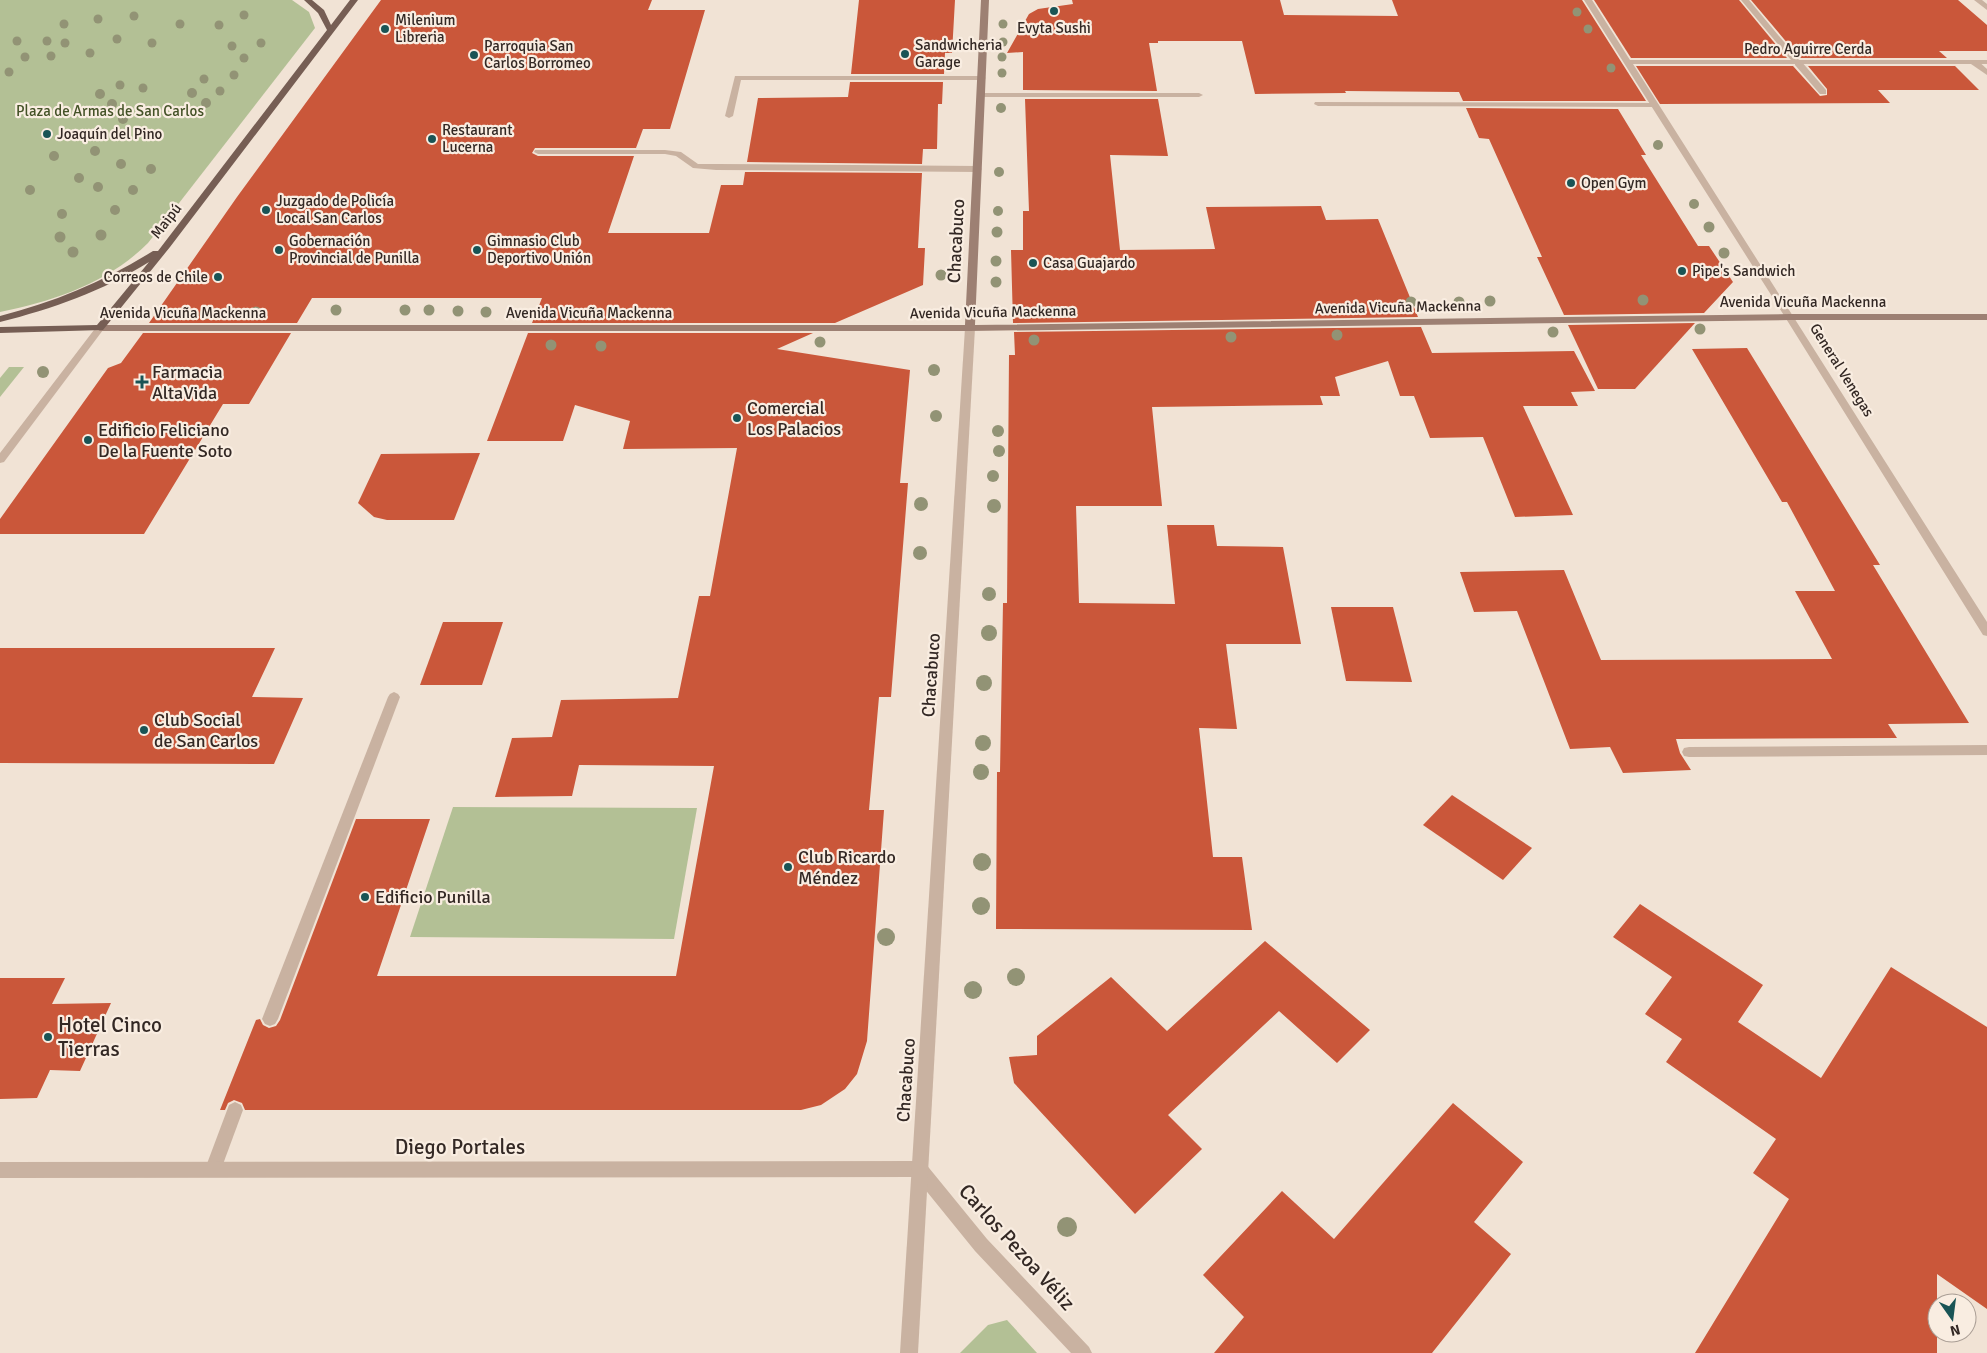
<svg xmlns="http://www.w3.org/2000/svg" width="1987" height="1353" viewBox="0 0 1987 1353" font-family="Signika,sans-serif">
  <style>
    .green { fill: #b3c095 }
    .building { fill: #ca573a }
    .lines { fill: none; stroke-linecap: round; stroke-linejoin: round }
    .service { fill: #c9b2a1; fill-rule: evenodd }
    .minor { fill: #c9b2a1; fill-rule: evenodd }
    .tertiary { fill: #c9b2a1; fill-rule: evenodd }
    .secondary { fill: #9d8073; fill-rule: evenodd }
    .primary { fill: #765e54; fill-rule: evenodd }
    .tree { fill: #929375 }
    .poi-dot { fill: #195455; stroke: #f9ede1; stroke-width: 2 }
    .labels { text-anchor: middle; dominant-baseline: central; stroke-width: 4.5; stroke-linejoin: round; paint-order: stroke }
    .far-poi-label { font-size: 15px; fill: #332824; stroke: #f9ede1; text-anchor: start }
    .far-street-label { font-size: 15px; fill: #332824; stroke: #f9ede1 }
    .far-park-label { font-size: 15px; fill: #445227; stroke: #f9ede1 }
    .street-label { font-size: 18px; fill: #332824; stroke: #f9ede1 }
    .poi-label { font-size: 18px; fill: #332824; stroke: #f9ede1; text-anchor: start }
    .near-poi-label { font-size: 21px; fill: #332824; stroke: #f9ede1; text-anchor: start }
    .near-street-label { font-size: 21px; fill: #332824; stroke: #f9ede1 }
  </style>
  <rect width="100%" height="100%" fill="#f1e3d5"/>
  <!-- green -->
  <g class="green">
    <path d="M 0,0 L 292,0 L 309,12 L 315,28 L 148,243 C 108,283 54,301 0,312 Z"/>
    <path d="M 9,367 L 24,367 L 0,397 L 0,378 Z"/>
    <path d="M 453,807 L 697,808 L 674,939 L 410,937 Z"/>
    <path d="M 1007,1320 L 1037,1353 L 960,1353 L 988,1325 Z"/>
  </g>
  <!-- building -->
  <g class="building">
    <path d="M 381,0 L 652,0 L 648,10 L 705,10 L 670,129 L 643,129 L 636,148 L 535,148 L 532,153 L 538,156 L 634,156 L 608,233 L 709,233 L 721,185 L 743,185 L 745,172 L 922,173 L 918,248 L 925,248 L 923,285 L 835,323 L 532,323 L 542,298 L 312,298 L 297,323 L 149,323 L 237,197 Z"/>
    <path d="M 859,0 L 955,0 L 952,53 L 945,53 L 944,74 L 851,74 Z"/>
    <path d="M 1072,0 L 1280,0 L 1284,15 L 1398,16 L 1392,0 L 1582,0 L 1646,101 L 1463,101 L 1459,92 L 1345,91 L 1346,93 L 1255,94 L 1242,41 L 1158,41 L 1158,43 L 1149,43 L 1157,91 L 1023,90 L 1023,52 L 1007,53 L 1029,14 L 1038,9 L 1073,4 Z"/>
    <path d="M 1594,0 L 1739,0 L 1787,58 L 1631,58 Z"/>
    <path d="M 1751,0 L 1958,0 L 1987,25 L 1987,51 L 1939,51 L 1947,58 L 1800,58 Z"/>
    <path d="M 1636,66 L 1793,66 L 1820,96 L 1827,95 L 1827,89 L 1808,66 L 1955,66 L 1979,90 L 1878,90 L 1890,103 L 1660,104 Z"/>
    <path d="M 850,82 L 943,82 L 942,104 L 938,104 L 937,149 L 923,149 L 922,164 L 747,162 L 758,98 L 848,97 Z"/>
    <path d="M 1025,99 L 1158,99 L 1168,156 L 1110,155 L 1120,250 L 1215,249 L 1206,207 L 1321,206 L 1326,220 L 1378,219 L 1418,317 L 1013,323 L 1011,250 L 1023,250 L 1023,211 L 1029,211 Z"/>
    <path d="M 1466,108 L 1618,109 L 1646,155 L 1641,155 L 1698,246 L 1709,246 L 1733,282 L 1704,313 L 1564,315 L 1537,257 L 1542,257 L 1489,139 L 1479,138 Z"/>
    <path d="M 1695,323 L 1635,389 L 1598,389 L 1568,325 Z"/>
    <path d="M 1421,327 L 1432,353 L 1574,351 L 1595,391 L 1571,392 L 1578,406 L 1523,406 L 1573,515 L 1515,517 L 1483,437 L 1430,438 L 1414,396 L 1400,396 L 1388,361 L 1335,377 L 1340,396 L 1320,396 L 1323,405 L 1152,407 L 1162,506 L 1076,506 L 1079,603 L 1175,604 L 1167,525 L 1214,525 L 1217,546 L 1283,547 L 1301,644 L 1226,644 L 1237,729 L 1199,728 L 1213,857 L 1242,857 L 1252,930 L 996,929 L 997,772 L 1000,772 L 1003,603 L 1007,603 L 1009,355 L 1015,355 L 1014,332 Z"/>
    <path d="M 143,333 L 291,333 L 249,404 L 223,404 L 144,534 L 0,534 L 0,519 L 108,368 L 121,363 Z"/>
    <path d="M 528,333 L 813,333 L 777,349 L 910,370 L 900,483 L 908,483 L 891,697 L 879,697 L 869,810 L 884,810 L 867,1041 L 857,1074 L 845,1089 L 821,1105 L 801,1110 L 245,1110 L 242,1103 L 234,1100 L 228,1103 L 225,1110 L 220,1110 L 256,1020 L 260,1019 L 263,1025 L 269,1028 L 276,1026 L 280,1020 L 356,819 L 430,819 L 377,976 L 676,976 L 714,766 L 579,765 L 572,796 L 495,797 L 512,738 L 552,737 L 561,700 L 678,698 L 699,596 L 710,596 L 737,448 L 623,449 L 630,421 L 575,405 L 563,441 L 487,441 Z"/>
    <path d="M 1747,348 L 1880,565 L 1873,565 L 1969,723 L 1888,724 L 1897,738 L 1676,739 L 1680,753 L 1691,770 L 1623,773 L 1610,747 L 1570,749 L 1517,611 L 1474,612 L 1460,572 L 1564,570 L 1601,660 L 1832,659 L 1795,591 L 1835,591 L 1787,502 L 1782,502 L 1692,349 Z"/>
    <path d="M 480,453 L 454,520 L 387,520 L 374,517 L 358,503 L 381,454 Z"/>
    <path d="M 1331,607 L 1393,607 L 1412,682 L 1346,681 Z"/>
    <path d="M 443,622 L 503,622 L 482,685 L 420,685 Z"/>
    <path d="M 0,648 L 275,648 L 252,697 L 303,698 L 274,764 L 0,763 Z"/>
    <path d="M 1452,795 L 1532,848 L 1503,880 L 1423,825 Z"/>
    <path d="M 1640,904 L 1763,985 L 1738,1022 L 1821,1078 L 1891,967 L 1987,1027 L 1987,1309 L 1937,1274 L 1937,1353 L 1695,1353 L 1789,1199 L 1753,1173 L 1776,1139 L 1666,1062 L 1682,1039 L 1645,1014 L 1672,977 L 1613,937 Z"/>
    <path d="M 1265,941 L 1370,1030 L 1337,1063 L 1279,1011 L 1168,1115 L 1202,1149 L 1135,1214 L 1014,1083 L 1009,1057 L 1037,1055 L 1037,1036 L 1111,977 L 1167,1031 Z"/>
    <path d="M 0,978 L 65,978 L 52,1004 L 111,1003 L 80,1071 L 50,1070 L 37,1098 L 0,1099 Z"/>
    <path d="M 1453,1103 L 1523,1162 L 1474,1222 L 1511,1254 L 1432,1353 L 1214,1353 L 1244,1317 L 1203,1275 L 1282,1191 L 1334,1239 Z"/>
  </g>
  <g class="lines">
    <!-- service -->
    <g class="service">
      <path d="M 1971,60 L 1977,60 L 1987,69 L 1987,75 L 1971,64 Z"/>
      <path d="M 1795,61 L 1801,61 L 1826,90 L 1826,94 L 1820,94 L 1795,65 Z"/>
      <path d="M 735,76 L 982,76 L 986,78 L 982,80 L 741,80 L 733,116 L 729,118 L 725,116 Z"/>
      <path d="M 979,93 L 1199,93 L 1203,95 L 1199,97 L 979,97 Z"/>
      <path d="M 1315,102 L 1655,103 L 1659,105 L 1655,107 L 1318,106 L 1314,104 Z"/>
      <path d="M 535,150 L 665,150 L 681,152 L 698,164 L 716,164 L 978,166 L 982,169 L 978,172 L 716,170 L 693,168 L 676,156 L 665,154 L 538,154 L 534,152 Z"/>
      <path d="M 394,692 L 398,694 L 400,697 L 278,1019 L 275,1024 L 270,1026 L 265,1024 L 262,1019 L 388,697 L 390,694 Z"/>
      <path d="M 1987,745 L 1987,755 L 1689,757 L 1684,756 L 1682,752 L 1684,748 L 1689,747 Z"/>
      <path d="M 235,1102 L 241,1105 L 243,1110 L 219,1175 L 213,1177 L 207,1175 L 205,1169 L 229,1105 Z"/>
    </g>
    <!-- minor -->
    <g class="minor">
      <path d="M 1584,0 L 1592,0 L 1630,60 L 1791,60 L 1741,0 L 1749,0 L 1799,60 L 1987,60 L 1987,64 L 1633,64 L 1987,622 L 1987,636 L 1983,635 L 1785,317 Z"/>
      <path d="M 1974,0 L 1982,0 L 1987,4 L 1987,10 Z"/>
      <path d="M 919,1161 L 925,1163 L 987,1239 L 1089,1347 L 1092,1353 L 1071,1353 L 975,1251 L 915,1177 L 0,1178 L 0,1162 Z"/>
    </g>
    <!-- tertiary -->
    <g class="tertiary">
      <path d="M 100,325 L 105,328 L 103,330 L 4,462 L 0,463 L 0,453 L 97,326 Z"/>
      <path d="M 970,325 L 975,328 L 918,1353 L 900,1353 L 965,328 Z"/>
    </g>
    <!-- secondary -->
    <path class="secondary" d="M 981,0 L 989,0 L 975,325 L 1790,314 L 1987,314 L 1987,320 L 1790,320 L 970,331 L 100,331 L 95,328 L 100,325 L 965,325 Z"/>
    <!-- primary -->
    <path class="primary" d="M 304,0 L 312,0 L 324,10 L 331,25 L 350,0 L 358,0 L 170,247 L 103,330 L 0,333 L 0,327 L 97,325 L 149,262 C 103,291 52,309 0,322 L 0,316 C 55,302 105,281 153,251 L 158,251 L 327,30 L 318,13 Z"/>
  </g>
  <!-- trees -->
  <g class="tree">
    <circle cx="1577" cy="12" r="4.5"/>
    <circle cx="244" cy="15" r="4.5"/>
    <circle cx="134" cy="16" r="4.5"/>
    <circle cx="98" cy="19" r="4.5"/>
    <circle cx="64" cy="24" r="4.5"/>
    <circle cx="180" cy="24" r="4.5"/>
    <circle cx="1003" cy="24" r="4.5"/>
    <circle cx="219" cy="25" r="4.5"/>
    <circle cx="1588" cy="29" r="4.5"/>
    <circle cx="117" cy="39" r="4.5"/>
    <circle cx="17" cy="41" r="4.5"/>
    <circle cx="47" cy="41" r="4.5"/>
    <circle cx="1003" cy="42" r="4.5"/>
    <circle cx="65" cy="43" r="4.5"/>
    <circle cx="152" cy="43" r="4.5"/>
    <circle cx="261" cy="43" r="4.5"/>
    <circle cx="232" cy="46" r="4.5"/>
    <circle cx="90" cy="53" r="4.5"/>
    <circle cx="51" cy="56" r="4.5"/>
    <circle cx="25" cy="57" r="4.5"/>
    <circle cx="1002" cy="57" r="4.5"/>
    <circle cx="244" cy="58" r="4.5"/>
    <circle cx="1611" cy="68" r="4.5"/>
    <circle cx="9" cy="72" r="4.5"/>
    <circle cx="1002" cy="73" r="4.5"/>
    <circle cx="234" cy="75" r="4.5"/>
    <circle cx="204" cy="79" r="4.5"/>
    <circle cx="120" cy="85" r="4.5"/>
    <circle cx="143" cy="88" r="4.5"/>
    <circle cx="220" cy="91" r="4.5"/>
    <circle cx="192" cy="93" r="5"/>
    <circle cx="100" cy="94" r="5"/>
    <circle cx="206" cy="103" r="5"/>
    <circle cx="112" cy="104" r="5"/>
    <circle cx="1001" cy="108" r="5"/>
    <circle cx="89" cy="113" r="5"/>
    <circle cx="123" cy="119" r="5"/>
    <circle cx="1658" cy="145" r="5"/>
    <circle cx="95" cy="151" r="5"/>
    <circle cx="54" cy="156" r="5"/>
    <circle cx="121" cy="164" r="5"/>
    <circle cx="151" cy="169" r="5"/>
    <circle cx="999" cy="172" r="5"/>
    <circle cx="79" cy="178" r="5"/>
    <circle cx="98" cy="187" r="5"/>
    <circle cx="30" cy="190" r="5"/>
    <circle cx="133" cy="190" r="5"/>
    <circle cx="1694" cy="204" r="5"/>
    <circle cx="115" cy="210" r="5"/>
    <circle cx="998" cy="211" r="5"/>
    <circle cx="62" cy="214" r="5"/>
    <circle cx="1709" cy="227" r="5.5"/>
    <circle cx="997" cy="232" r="5.5"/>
    <circle cx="101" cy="235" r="5.5"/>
    <circle cx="60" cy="237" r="5.5"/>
    <circle cx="73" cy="252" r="5.5"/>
    <circle cx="1724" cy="253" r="5.5"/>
    <circle cx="996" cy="261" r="5.5"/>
    <circle cx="941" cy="275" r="5.5"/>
    <circle cx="996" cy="282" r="5.5"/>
    <circle cx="1643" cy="300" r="5.5"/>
    <circle cx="1490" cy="301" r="5.5"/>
    <circle cx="1411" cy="302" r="5.5"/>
    <circle cx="1459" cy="302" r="5.5"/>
    <circle cx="336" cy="310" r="5.5"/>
    <circle cx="405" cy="310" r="5.5"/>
    <circle cx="429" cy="310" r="5.5"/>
    <circle cx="458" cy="311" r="5.5"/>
    <circle cx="256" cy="312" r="5.5"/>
    <circle cx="486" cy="312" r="5.5"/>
    <circle cx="205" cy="314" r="5.5"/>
    <circle cx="1700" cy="329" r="5.5"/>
    <circle cx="1553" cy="332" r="5.5"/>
    <circle cx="1337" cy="335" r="5.5"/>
    <circle cx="1231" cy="337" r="5.5"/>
    <circle cx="1034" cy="340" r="5.5"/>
    <circle cx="820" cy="342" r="5.5"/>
    <circle cx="551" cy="345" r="5.5"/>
    <circle cx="601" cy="346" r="5.5"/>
    <circle cx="934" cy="370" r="6"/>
    <circle cx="43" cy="372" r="6"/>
    <circle cx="936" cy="416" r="6"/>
    <circle cx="998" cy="431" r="6"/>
    <circle cx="999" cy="451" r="6"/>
    <circle cx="993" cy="476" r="6"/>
    <circle cx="921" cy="504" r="7"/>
    <circle cx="994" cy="506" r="7"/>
    <circle cx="920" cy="553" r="7"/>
    <circle cx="989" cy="594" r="7"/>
    <circle cx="989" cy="633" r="8"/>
    <circle cx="984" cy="683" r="8"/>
    <circle cx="983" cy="743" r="8"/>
    <circle cx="981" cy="772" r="8"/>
    <circle cx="982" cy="862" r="9"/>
    <circle cx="981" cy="906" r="9"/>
    <circle cx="886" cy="937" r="9"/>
    <circle cx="1016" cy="977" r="9"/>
    <circle cx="973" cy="990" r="9"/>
    <circle cx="1067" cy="1227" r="10"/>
  </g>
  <!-- markers -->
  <g class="poi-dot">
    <circle cx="1054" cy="11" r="5"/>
    <circle cx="385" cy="29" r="5"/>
    <circle cx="905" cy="54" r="5"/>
    <circle cx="474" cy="55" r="5"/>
    <circle cx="47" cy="134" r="5"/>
    <circle cx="432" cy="139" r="5"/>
    <circle cx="1571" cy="183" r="5"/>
    <circle cx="266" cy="210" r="5"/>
    <circle cx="279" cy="250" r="5"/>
    <circle cx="477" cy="250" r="5"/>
    <circle cx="1033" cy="263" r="5"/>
    <circle cx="1682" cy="271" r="5"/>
    <circle cx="218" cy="277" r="5"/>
    <path d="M139.5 374.5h5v5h5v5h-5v5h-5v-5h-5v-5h5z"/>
    <circle cx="737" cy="418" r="5"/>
    <circle cx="88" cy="440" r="5"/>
    <circle cx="144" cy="730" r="5"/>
    <circle cx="788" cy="867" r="5"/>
    <circle cx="365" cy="897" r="5"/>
    <circle cx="48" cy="1037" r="5"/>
  </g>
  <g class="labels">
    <!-- far-poi labels -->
    <g class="far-poi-label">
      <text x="395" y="20">Milenium<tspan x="395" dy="17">Libreria</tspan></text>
      <text x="1054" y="28" text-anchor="middle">Evyta Sushi</text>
      <text x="915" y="45">Sandwicheria<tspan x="915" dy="17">Garage</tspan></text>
      <text x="484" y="46">Parroquia San<tspan x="484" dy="17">Carlos Borromeo</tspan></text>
      <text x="442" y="130">Restaurant<tspan x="442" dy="17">Lucerna</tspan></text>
      <text x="57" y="134">Joaquín del Pino</text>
      <text x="1581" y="183">Open Gym</text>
      <text x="276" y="201">Juzgado de Policía<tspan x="276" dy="17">Local San Carlos</tspan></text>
      <text x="289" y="241">Gobernación<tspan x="289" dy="17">Provincial de Punilla</tspan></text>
      <text x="487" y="241">Gimnasio Club<tspan x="487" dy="17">Deportivo Unión</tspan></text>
      <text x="1043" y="263">Casa Guajardo</text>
      <text x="1692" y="271">Pipe's Sandwich</text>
      <text x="208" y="277" text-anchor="end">Correos de Chile</text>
    </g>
    <!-- far-street labels -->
    <g class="far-street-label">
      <text x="1808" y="49">Pedro Aguirre Cerda</text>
      <text transform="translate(166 221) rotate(-52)">Maipú</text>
      <text x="1803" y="302">Avenida Vicuña Mackenna</text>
      <text transform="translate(1398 307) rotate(-1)">Avenida Vicuña Mackenna</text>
      <text transform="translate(993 312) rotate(-1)">Avenida Vicuña Mackenna</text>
      <text x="183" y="313">Avenida Vicuña Mackenna</text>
      <text x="589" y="313">Avenida Vicuña Mackenna</text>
      <text transform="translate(1842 370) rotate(58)">General Venegas</text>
    </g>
    <!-- far-park labels -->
    <g class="far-park-label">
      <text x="110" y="111">Plaza de Armas de San Carlos</text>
    </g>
    <!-- street labels -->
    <g class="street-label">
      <text transform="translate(956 241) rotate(-87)">Chacabuco</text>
      <text transform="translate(931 675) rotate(-86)">Chacabuco</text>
      <text transform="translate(906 1080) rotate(-86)">Chacabuco</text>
    </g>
    <!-- poi labels -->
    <g class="poi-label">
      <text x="152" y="372">Farmacia<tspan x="152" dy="21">AltaVida</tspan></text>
      <text x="747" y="408">Comercial<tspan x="747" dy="21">Los Palacios</tspan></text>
      <text x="98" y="430">Edificio Feliciano<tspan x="98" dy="21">De la Fuente Soto</tspan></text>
      <text x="154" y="720">Club Social<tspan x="154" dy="21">de San Carlos</tspan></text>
      <text x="798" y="857">Club Ricardo<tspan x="798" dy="21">Méndez</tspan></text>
      <text x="375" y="897">Edificio Punilla</text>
    </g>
    <!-- near-poi labels -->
    <g class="near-poi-label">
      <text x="58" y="1025">Hotel Cinco<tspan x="58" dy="24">Tierras</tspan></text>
    </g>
    <!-- near-street labels -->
    <g class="near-street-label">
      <text x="460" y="1147">Diego Portales</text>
      <text transform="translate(1017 1247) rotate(48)">Carlos Pezoa Véliz</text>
    </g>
  </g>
  <!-- north arrow -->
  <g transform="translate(1952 1318) rotate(166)"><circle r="24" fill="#f9ede1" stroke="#aa9e95"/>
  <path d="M0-4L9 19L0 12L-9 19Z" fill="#195455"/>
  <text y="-8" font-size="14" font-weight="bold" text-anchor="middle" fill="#332824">N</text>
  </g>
</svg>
